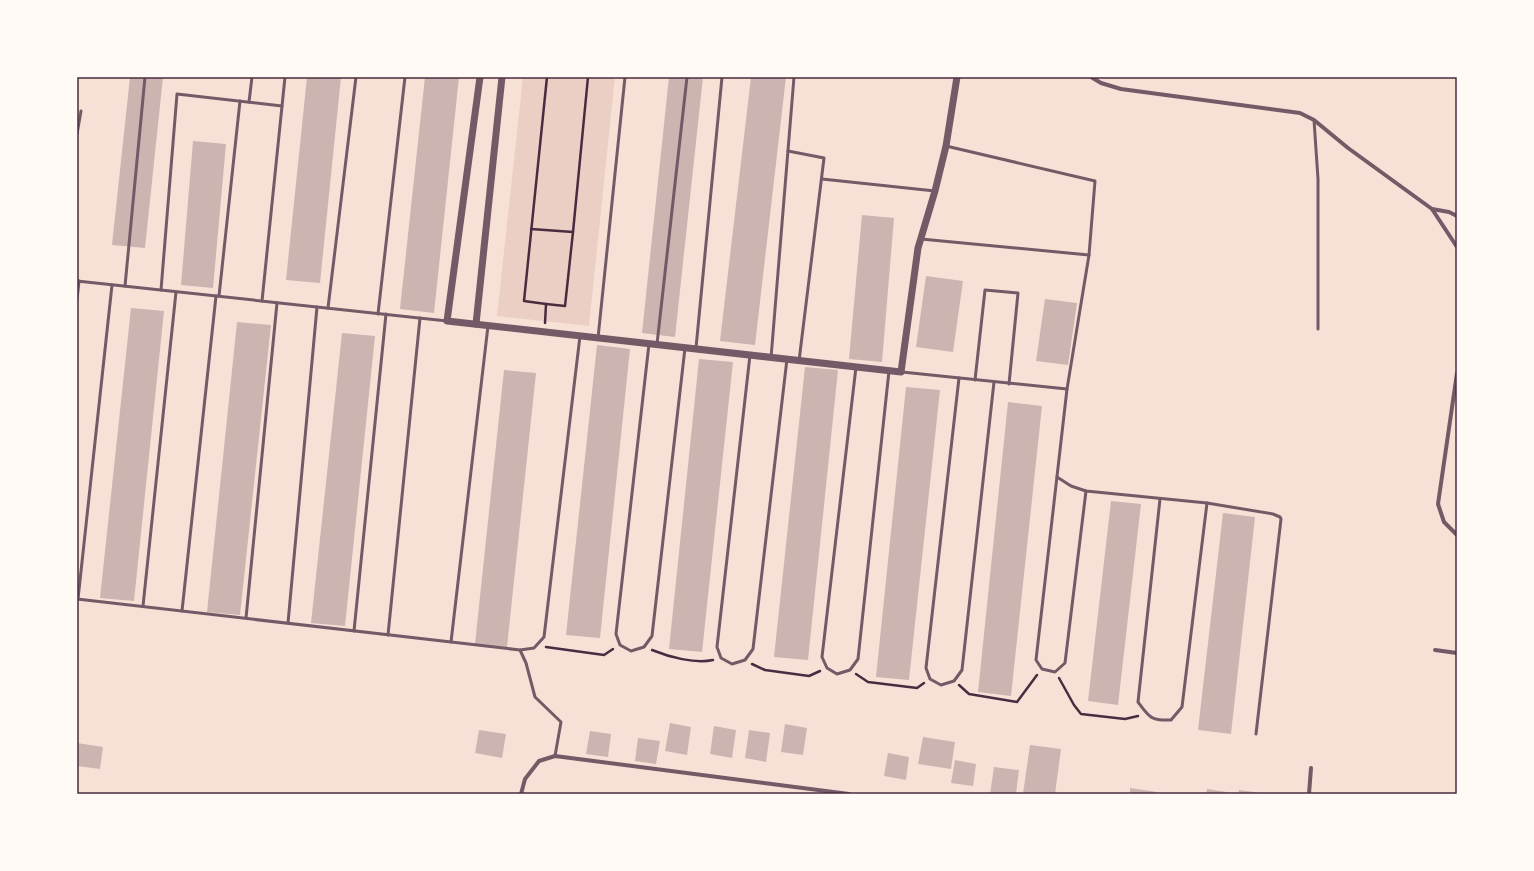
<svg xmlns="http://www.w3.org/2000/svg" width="1534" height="871" viewBox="0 0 1534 871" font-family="Lato,sans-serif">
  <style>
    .green { fill: #ebcfc5 }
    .building { fill: #ccb4b1 }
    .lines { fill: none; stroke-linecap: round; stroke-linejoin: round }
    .path { stroke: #4a2c40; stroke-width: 2.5 }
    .service { stroke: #755966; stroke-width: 3 }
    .minor { stroke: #755966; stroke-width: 4 }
    .tertiary { stroke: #755966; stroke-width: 7 }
    .neatline { fill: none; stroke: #4a2c40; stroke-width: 1.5 }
  </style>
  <rect width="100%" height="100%" fill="#f7e1d7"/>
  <!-- green -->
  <path class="green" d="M 523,77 L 615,77 L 589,326 L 497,316 Z"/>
  <!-- building -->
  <g class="building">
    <path d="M 130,77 L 163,77 L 145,248 L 112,245 Z"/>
    <path d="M 307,77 L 341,77 L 320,283 L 286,280 Z"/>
    <path d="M 425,77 L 459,77 L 434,313 L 400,309 Z"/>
    <path d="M 669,77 L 703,77 L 675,337 L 642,333 Z"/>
    <path d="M 751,77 L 786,77 L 755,345 L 720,341 Z"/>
    <path d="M 193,141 L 226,144 L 213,288 L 181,285 Z"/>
    <path d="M 862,215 L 894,218 L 882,362 L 849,359 Z"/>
    <path d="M 926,276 L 963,281 L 953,352 L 916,347 Z"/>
    <path d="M 1045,299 L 1077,303 L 1068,365 L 1036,361 Z"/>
    <path d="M 131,308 L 164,311 L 134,601 L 100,598 Z"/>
    <path d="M 237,322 L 271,325 L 240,615 L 207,612 Z"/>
    <path d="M 342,333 L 375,336 L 345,626 L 311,623 Z"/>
    <path d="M 597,345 L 630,349 L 600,638 L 566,635 Z"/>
    <path d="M 699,359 L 733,362 L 702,652 L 669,649 Z"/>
    <path d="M 805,367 L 838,370 L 808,660 L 774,657 Z"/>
    <path d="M 504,370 L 536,373 L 507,647 L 475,644 Z"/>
    <path d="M 906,387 L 940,390 L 909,680 L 876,677 Z"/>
    <path d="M 1008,402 L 1042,406 L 1011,696 L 978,692 Z"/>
    <path d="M 1111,501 L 1141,504 L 1118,705 L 1088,701 Z"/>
    <path d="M 1223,513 L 1255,517 L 1231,734 L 1198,730 Z"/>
    <path d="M 670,723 L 691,727 L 687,755 L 665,751 Z"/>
    <path d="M 785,724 L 807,728 L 803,755 L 781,752 Z"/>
    <path d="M 714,726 L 736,730 L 732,758 L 710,754 Z"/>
    <path d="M 479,730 L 506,734 L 502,758 L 475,753 Z"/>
    <path d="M 749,730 L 770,733 L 766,762 L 745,758 Z"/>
    <path d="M 590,731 L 611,734 L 608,757 L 586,754 Z"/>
    <path d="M 923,737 L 955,742 L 951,769 L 918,764 Z"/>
    <path d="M 638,738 L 660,741 L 656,764 L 635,761 Z"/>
    <path d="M 77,743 L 103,747 L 100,769 L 77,766 Z"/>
    <path d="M 1030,745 L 1061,749 L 1055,794 L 1023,794 Z"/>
    <path d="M 888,753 L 909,757 L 906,780 L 884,776 Z"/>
    <path d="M 955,760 L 976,764 L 973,786 L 951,783 Z"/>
    <path d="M 994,767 L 1019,770 L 1016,794 L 990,794 Z"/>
    <path d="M 1130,788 L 1157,792 L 1157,794 L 1130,794 Z"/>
    <path d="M 1207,789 L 1233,793 L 1233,794 L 1206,794 Z"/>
    <path d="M 1239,790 L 1261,793 L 1261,794 L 1238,794 Z"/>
  </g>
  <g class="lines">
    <!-- path -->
    <g class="path">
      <path d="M 531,229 L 573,232"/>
      <path d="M 546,304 L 524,301 L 547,77"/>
      <path d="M 545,323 L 546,304 L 565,306 L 573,232 L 588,77"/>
      <path d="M 546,647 L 604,655 L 613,649"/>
      <path d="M 652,650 C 669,657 695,664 713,660"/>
      <path d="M 752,664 L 765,670 L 809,676 L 820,671"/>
      <path d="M 856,674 L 868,682 L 917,688 L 924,683"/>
      <path d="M 1059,678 L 1074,705 L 1081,714 L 1125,719 L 1138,716"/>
      <path d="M 959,685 L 969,694 L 1017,702 L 1037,675"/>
    </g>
    <!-- service -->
    <g class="service">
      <path d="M 249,102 L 252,77"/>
      <path d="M 1314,120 L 1318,179 L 1318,329"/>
      <path d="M 77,134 L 81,111"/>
      <path d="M 946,146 L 1095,181 L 1089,255 L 1067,389 L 1036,660 L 1042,669 L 1055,672 L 1065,663 L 1086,491"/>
      <path d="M 788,151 L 824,158 L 799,361"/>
      <path d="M 822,179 L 935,191"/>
      <path d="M 921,239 L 1089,255"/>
      <path d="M 77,281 L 447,321"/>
      <path d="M 125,286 L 145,77"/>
      <path d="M 161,290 L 177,94 L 282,106"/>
      <path d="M 219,296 L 240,101"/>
      <path d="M 77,299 L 79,281"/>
      <path d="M 262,301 L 285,77"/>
      <path d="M 328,308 L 356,77"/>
      <path d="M 378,314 L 405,77"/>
      <path d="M 598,338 L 625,77"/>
      <path d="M 649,344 L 616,634 L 620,645 L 631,651 L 644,647 L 652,636 L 685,348"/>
      <path d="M 657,344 L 687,77"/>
      <path d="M 696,348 L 722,77"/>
      <path d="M 750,355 L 717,647 L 721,658 L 732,664 L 745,660 L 753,649 L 787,359"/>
      <path d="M 771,358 L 794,77"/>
      <path d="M 856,367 L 822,657 L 827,668 L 837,674 L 850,670 L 858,659 L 889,371"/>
      <path d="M 902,372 L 1067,389"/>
      <path d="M 959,378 L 926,668 L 930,679 L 941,685 L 954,681 L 962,670 L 994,382"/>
      <path d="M 975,380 L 985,290 L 1018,293 L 1009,384"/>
      <path d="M 1057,477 L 1071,486 L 1086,491 L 1207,503 L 1273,514 L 1280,517 L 1281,519 L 1256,734"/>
      <path d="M 1160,499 L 1138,702 C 1149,717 1151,721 1171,720 L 1182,707 L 1207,503"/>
      <path d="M 77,599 L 520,650 L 534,648 L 544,637 L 580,336"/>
      <path d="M 78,599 L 112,285"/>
      <path d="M 143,606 L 176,292"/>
      <path d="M 182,611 L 216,296"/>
      <path d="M 246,618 L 277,303"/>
      <path d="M 288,623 L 317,307"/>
      <path d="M 354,631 L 386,314"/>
      <path d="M 388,635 L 420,318"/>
      <path d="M 451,642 L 488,326"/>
      <path d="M 520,650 L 526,663 L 535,697 L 561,722 L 555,756"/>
    </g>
    <!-- minor -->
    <g class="minor">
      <path d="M 1091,77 L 1101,83 L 1121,89 L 1300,113 L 1314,120 L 1348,148 L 1432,209 L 1457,247"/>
      <path d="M 1432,209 L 1449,212 L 1457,216"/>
      <path d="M 1457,373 L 1438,504 L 1444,522 L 1457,535"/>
      <path d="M 1435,650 L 1457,653"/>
      <path d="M 521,794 L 525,779 L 539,761 L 555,756 L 849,794"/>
      <path d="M 1309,794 L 1311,768"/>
    </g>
    <!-- tertiary -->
    <g class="tertiary">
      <path d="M 480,77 L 447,321 L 901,372 L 918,248 L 935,191 L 946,146 L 957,77"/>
      <path d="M 476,324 L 502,77"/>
    </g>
  </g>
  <!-- border -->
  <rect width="1534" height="871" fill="none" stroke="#fffaf5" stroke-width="156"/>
  <rect x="78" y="78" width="1378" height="715" class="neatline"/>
</svg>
